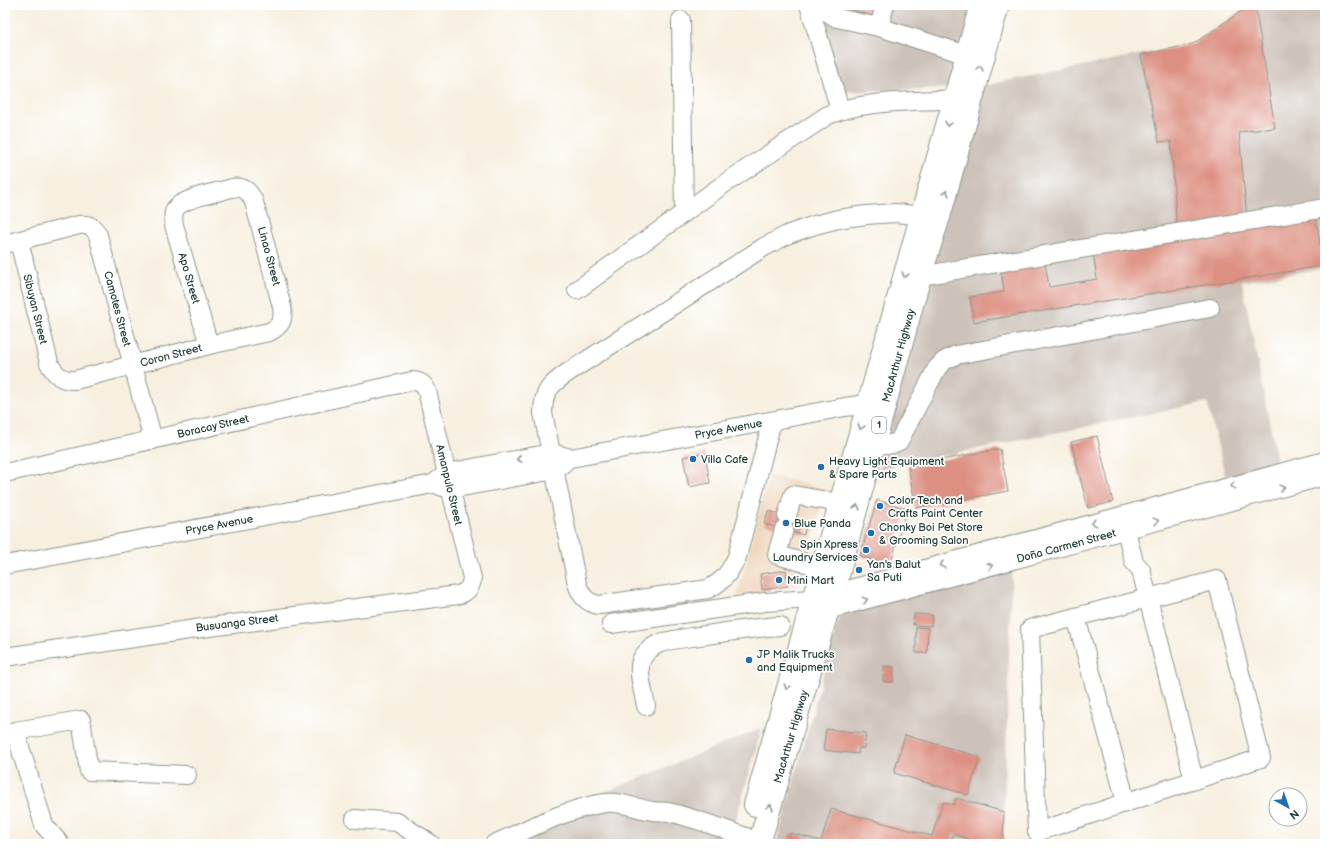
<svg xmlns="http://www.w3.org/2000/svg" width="1330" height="849" viewBox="0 0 1330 849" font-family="'Balsamiq Sans',sans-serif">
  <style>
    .built { fill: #efd6bc }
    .industrial { fill: #cdc2b9 }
    .building { fill: #dd9082 }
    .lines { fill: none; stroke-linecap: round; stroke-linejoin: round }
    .minor-casing { stroke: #8b968a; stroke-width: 20 }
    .highway-casing { stroke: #8b968a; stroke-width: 24 }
    .minor { stroke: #fff; stroke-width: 18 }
    .highway { stroke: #fff; stroke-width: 22 }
    .oneway { stroke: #8f9e9a }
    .poi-dot { fill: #1f6fb2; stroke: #fff; stroke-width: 1.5 }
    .labels { text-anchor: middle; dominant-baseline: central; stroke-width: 3.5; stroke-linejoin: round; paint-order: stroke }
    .shield { fill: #fff; stroke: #627771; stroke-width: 1 }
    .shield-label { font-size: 10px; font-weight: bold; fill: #1f3d34 }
    .street-label { font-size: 11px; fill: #1f3d34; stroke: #fff }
    .poi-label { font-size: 11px; fill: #1f3d34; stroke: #fff; text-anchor: start }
  </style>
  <rect width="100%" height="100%" fill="#fff"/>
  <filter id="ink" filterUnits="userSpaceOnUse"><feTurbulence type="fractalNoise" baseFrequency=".025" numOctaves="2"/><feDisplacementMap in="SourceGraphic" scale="8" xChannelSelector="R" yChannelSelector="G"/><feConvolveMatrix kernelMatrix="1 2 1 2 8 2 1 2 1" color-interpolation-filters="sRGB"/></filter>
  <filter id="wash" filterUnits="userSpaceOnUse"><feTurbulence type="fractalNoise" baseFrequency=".012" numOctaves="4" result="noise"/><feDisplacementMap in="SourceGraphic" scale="16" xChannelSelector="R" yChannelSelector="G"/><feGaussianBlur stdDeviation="0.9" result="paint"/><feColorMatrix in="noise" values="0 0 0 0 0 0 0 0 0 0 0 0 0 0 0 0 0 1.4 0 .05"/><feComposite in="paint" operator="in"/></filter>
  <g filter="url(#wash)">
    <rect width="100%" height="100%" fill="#f7efdf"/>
    <!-- built -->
    <path class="built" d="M 769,475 L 826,490 L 800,586 L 737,596 Z"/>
    <!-- industrial -->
    <g class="industrial">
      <path d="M 813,5 L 973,5 L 952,88 L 839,92 Z"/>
      <path d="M 1250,5 L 1325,5 L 1325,268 L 1242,282 L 1278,466 L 1226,479 L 1207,402 L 879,469 L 981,86 L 1193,44 Z"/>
      <path d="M 1012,567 L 1003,844 L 776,844 L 840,614 Z"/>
      <path d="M 762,728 L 729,844 L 479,844 Z"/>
    </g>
    <g id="blocks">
      <!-- building -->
      <g class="building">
        <path d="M 838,5 L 879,5 L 875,17 Z"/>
        <path d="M 1250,5 L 1255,5 L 1275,128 L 1239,132 L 1247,220 L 1177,231 L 1171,141 L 1159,142 L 1141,55 L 1193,44 Z"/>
        <path d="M 1316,217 L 1323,266 L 974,322 L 970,297 L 1004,292 L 1001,270 L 1045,263 L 1049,287 L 1097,279 L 1093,253 Z"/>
        <path d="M 1097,436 L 1113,502 L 1088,508 L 1071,442 Z"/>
        <path d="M 1000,449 L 1008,491 L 916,508 L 908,466 Z"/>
        <path d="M 705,453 L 710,483 L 689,487 L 683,457 Z"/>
        <path d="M 877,500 L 907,509 L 890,565 L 860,556 Z"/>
        <path d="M 768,511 L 807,521 L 804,535 L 764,524 Z"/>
        <path d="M 786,570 L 788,586 L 762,590 L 760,574 Z"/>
        <path d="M 914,614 L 932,615 L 931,626 L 913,625 Z"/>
        <path d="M 916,627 L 928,628 L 927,653 L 916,653 Z"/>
        <path d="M 884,666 L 894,667 L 893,682 L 883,681 Z"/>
        <path d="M 826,729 L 866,733 L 864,748 L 859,748 L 858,754 L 823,750 Z"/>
        <path d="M 905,735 L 980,757 L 968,795 L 894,773 Z"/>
        <path d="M 956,798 L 1004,812 L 1003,844 L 967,844 L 969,839 L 953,834 L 950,844 L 787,844 L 790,833 L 821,841 L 831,809 L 932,836 L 943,802 L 954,805 Z"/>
      </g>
    </g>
  </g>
  <g filter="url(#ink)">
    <use href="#blocks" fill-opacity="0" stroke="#8b968a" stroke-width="1"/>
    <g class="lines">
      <!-- minor casing -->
      <g class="minor-casing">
        <g id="minor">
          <path d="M 809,5 L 840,110"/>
          <path d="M 822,5 L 829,13 L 837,18 L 879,27 L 967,55"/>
          <path d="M 681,20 L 684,213"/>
          <path d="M 879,27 L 885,5"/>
          <path id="s1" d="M 19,241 L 49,363 C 55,375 62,381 75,380 L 209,345 L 269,332 C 281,326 284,320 282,307 L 254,202 C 250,192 244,186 232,188 C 219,192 182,198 175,209 C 173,214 173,220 174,225 L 209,345"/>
          <path id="s2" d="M 5,244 L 79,225 C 89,224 93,226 98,235 L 153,440"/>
          <path d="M 920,276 L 1325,208"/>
          <path d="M 577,290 L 724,184 L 828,115 C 864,100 915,102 955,99"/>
          <path d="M 772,421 L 737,557 C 729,573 724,581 708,589 L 599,605 C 586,603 581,595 577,584 L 543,413 C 543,391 550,385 567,373 L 764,247 L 789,234 L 815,225 L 838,219 L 866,215 L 895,213 L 934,217"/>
          <path d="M 874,446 C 883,445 891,446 899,441 L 937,368 L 944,361 L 956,355 L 1210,308"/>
          <path id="s3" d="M 5,473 L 412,381 C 420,381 424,384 427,391 L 472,578 C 471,588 467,592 458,595 L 202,628 L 5,657"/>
          <path d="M 440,486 L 451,489 L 554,470 L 564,463"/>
          <path d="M 787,516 L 793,495 L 840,503"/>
          <path d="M 1123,519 L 1134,562 L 1141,570 L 1194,780"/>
          <path d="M 784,529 L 777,555 L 821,567"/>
          <path id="s4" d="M 5,565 L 433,484 L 447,473 L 551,453 L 571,458 L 845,407 L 881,402"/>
          <path d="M 1217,580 L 1261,758 L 1037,832 L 1030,629 Z"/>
          <path id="s5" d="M 816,613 L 1325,476"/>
          <path d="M 1076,617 L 1126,802"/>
          <path d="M 611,624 L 765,602 L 812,599 L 832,594 L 1325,461"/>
          <path d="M 646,706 C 644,695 637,671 641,661 C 643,655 650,648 656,645 C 666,640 680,639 692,637 C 721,633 750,628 780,626"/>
          <path d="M 355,819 L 397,822 L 431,844"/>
          <path d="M 60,844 L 44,825 L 15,731 L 81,720 L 89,771 L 187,775"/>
          <path d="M 494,844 C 529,829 568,808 605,803 C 621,801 637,809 653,811 C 658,812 663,811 668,812 C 695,818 720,828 746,837"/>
        </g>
      </g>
      <!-- highway casing -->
      <g class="highway-casing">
        <g id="highway">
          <path d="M 755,805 L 981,5"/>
          <path id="s6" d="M 759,844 L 839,572 L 920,276 L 939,217 L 998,5"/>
        </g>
      </g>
      <!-- minor -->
      <use href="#minor" class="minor"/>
      <!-- highway -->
      <use href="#highway" class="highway"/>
    </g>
    <!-- one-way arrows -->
    <defs><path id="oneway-chevron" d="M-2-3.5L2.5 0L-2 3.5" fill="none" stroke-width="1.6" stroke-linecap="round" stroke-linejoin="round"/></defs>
    <g class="oneway">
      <use href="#oneway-chevron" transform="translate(980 68) rotate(-74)"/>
      <use href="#oneway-chevron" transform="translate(948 124) rotate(106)"/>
      <use href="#oneway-chevron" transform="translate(946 193) rotate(-74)"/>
      <use href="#oneway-chevron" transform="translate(905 275) rotate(106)"/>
      <use href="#oneway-chevron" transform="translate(861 427) rotate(106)"/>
      <use href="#oneway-chevron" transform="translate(519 459) rotate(169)"/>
      <use href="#oneway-chevron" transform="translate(1233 486) rotate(165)"/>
      <use href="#oneway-chevron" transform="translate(1282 488) rotate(-15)"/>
      <use href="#oneway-chevron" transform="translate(857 507) rotate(-75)"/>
      <use href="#oneway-chevron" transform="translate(1156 521) rotate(-15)"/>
      <use href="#oneway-chevron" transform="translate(1094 523) rotate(165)"/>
      <use href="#oneway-chevron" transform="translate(942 565) rotate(165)"/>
      <use href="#oneway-chevron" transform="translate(990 566) rotate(-15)"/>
      <use href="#oneway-chevron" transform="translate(865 600) rotate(-15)"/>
      <use href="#oneway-chevron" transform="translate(787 687) rotate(106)"/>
      <use href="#oneway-chevron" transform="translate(770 807) rotate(-74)"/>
    </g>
  </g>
  <!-- markers -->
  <g class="poi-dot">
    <circle cx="693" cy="459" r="4"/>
    <circle cx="821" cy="467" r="4"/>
    <circle cx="880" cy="506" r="4"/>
    <circle cx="786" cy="523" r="4"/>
    <circle cx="871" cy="533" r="4"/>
    <circle cx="866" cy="550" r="4"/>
    <circle cx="859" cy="570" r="4"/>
    <circle cx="779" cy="580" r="4"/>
    <circle cx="749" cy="660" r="4"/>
  </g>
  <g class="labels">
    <!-- shield labels -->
    <rect class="shield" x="872" y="417" width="14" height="16" rx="3"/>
    <g class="shield-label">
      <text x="879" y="425">1</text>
    </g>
    <!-- street labels -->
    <g class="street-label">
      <text transform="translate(269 256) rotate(75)">Linao Street</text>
      <text stroke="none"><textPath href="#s1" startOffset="660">Apo Street</textPath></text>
      <text stroke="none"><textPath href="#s1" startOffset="70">Sibuyan Street</textPath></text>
      <text stroke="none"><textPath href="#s2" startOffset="176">Camotes Street</textPath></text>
      <text stroke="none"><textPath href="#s1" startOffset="258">Coron Street</textPath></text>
      <text stroke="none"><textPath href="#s6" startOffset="508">MacArthur Highway</textPath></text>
      <text stroke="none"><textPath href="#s3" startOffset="213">Boracay Street</textPath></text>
      <text stroke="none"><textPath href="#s4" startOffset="740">Pryce Avenue</textPath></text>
      <text stroke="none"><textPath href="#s3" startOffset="533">Amanpulo Street</textPath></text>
      <text stroke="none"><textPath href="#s4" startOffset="218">Pryce Avenue</textPath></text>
      <text stroke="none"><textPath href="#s5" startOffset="259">Doña Carmen Street</textPath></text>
      <text transform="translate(237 623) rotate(-7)">Busuanga Street</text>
      <text stroke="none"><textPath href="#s6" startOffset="112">MacArthur Highway</textPath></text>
    </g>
    <!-- poi labels -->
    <g class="poi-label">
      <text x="701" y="459">Villa Cafe</text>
      <text x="829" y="461">Heavy Light Equipment<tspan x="829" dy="13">&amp; Spare Parts</tspan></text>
      <text x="888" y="500">Color Tech and<tspan x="888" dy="13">Crafts Paint Center</tspan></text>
      <text x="794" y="523">Blue Panda</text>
      <text x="879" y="527">Chonky Boi Pet Store<tspan x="879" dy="13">&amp; Grooming Salon</tspan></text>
      <text x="858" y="544" text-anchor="end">Spin Xpress<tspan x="858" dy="13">Laundry Services</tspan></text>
      <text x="867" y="564">Yan's Balut<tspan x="867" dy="13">Sa Puti</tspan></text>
      <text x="787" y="580">Mini Mart</text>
      <text x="757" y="654">JP Malik Trucks<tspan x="757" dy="13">and Equipment</tspan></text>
    </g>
  </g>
  <!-- margin -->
  <rect width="1330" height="849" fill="none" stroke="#fff" stroke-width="20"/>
  <!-- north arrow -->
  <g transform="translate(1288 807) rotate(140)"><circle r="19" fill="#ffffff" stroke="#a5b1ae"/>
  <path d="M0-3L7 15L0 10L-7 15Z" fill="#1f6fb2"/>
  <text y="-6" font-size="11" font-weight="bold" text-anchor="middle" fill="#1f3d34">N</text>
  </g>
</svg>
